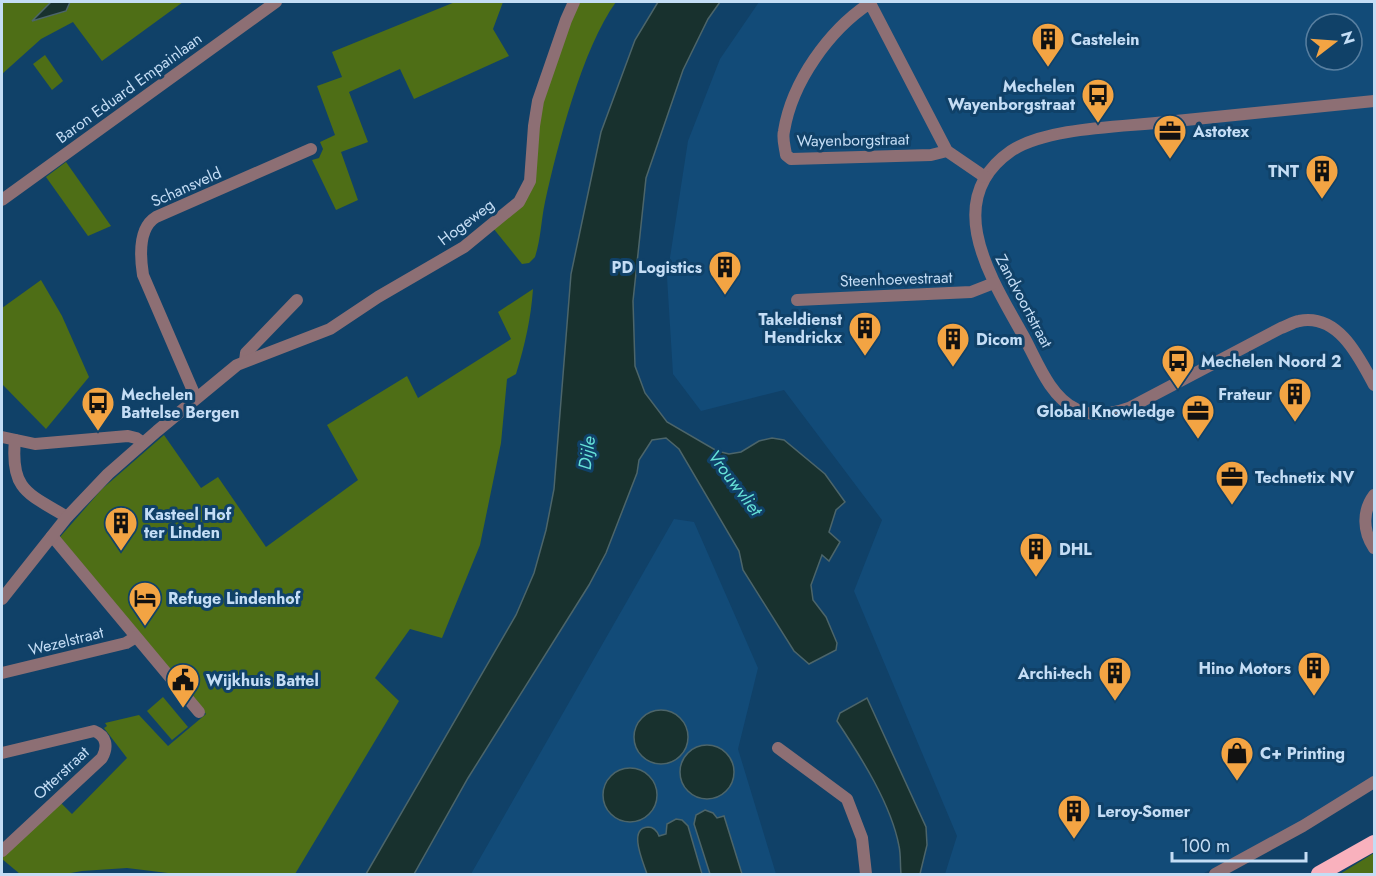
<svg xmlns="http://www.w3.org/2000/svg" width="1376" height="876" viewBox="0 0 1376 876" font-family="Jost,sans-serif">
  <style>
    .built { fill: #124b78; fill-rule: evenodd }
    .green { fill: #4e6e16 }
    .water { fill: #18312e; stroke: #4c656a; stroke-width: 1.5 }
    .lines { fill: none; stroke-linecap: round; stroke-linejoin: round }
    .minor { stroke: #8d6f74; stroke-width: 12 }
    .highway { stroke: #f9b1bd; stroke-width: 16 }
    .labels { text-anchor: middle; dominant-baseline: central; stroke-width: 6; stroke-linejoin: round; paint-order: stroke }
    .poi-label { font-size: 16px; font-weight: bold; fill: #c4ddf5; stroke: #104168; text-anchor: start }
    .street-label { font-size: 16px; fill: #c4ddf5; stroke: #104168 }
    .water-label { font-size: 18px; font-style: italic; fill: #66e1d7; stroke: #104168 }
  </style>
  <rect width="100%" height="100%" fill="#104168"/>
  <!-- built -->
  <g class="built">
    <path d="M 759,2 L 1374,2 L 1374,786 L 1202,874 L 945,874 L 957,836 L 854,591 L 882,520 L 784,390 L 701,411 L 673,374 L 667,277 L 688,141 L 720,59 ZM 1316,24 L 1352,24 L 1352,60 L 1316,60 Z"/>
    <path d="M 674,519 L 694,522 L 758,668 L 738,749 L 776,874 L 471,874 Z"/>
  </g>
  <!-- green -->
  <g class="green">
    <path d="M 2,2 L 51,2 L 33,21 L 65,11 L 70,2 L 183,2 L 102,61 L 73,22 L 41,39 L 2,74 Z"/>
    <path d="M 455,2 L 503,2 L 493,29 L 509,56 L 414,99 L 400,69 L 349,92 L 368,142 L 341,152 L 358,200 L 336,210 L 312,160 L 319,158 L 323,149 L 320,142 L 335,135 L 317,86 L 342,77 L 332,52 Z"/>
    <path d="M 577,2 L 616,2 C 582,49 558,144 545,202 C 541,220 541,239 535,257 L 529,263 L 522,264 L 493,228 L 522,202 L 538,112 Z"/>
    <path d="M 45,55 L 63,81 L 52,90 L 33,64 Z"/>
    <path d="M 66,162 L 111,226 L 88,236 L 46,177 Z"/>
    <path d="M 41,280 L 62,316 L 89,377 L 46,429 L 2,384 L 2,308 Z"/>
    <path d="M 533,289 C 531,318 525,345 516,374 L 507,379 L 501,443 L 480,545 L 442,638 L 410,629 L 375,678 L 399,701 L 295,874 L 176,874 L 127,868 L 82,871 L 65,874 L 20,874 L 2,859 L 2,855 L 58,800 L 72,814 L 127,758 L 104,728 L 107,726 L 105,723 L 139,715 L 168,746 L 206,714 L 60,537 L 102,489 L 164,435 L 201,488 L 218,477 L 266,547 L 358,480 L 327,425 L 407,376 L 418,398 L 511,339 L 498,312 Z"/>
    <path d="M 163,697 L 188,727 L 172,740 L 147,711 Z"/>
    <path d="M 1374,853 L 1374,874 L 1340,874 Z"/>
  </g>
  <!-- water -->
  <g class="water">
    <path d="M 51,2 L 70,2 L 66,11 L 32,21 Z"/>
    <path d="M 658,2 L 720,2 L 708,19 L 683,70 L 646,178 L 633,301 L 635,366 L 645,393 L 667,422 L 717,451 L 729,454 L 741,452 L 759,441 L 772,438 L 784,440 L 825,474 L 845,502 L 836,510 L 829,532 L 840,542 L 829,561 L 822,555 L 811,585 L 813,600 L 826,617 L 837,643 L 836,650 L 809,664 L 794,651 L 743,570 L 739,551 L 679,449 L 666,438 L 652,440 L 639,460 L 637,473 L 606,553 L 589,585 L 468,778 L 414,874 L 366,874 L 516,615 L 534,573 L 546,530 L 554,489 L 571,274 L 601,132 L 635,40 Z"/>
    <path d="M 867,698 L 926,827 L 927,845 L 920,874 L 901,874 C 900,865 901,855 899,846 C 891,804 861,757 837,721 L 840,713 Z"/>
    <circle cx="661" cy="737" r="27"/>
    <circle cx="707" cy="772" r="27"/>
    <circle cx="630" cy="795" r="27"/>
    <path d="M 705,810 L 713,813 L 717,818 L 724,816 L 742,874 L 710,874 L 694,824 L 696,815 Z"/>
    <path d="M 676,819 L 682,820 L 688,826 L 702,874 L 647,874 C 644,864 627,828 648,827 C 654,827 657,831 659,836 L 666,834 L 667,824 Z"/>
  </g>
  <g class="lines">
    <!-- minor -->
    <g class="minor">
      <path d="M 1374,101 C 1305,108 1236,115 1166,122 C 1123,127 1047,127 1011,151 C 939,201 993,281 1024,337 C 1037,361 1050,397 1076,409 C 1093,418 1112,414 1129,408 L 1281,328 C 1287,326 1293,322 1299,321 C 1338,313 1359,357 1374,385"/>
      <path d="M 947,151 L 931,155 L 791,159 L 786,155 C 785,147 782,139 784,131 C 792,82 829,30 870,3 L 947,151 L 985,177"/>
      <path d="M 2,200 L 276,2"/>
      <path d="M 797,300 L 971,292 L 994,283"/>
      <path d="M 245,361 L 246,353 L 297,300"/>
      <path d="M 196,398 L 143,275 C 140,256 138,228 156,217 L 311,149"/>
      <path d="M 2,437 L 35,444 L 128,436 L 136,438 L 143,443"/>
      <path d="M 15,440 C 10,491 29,494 67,517"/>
      <path d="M 1374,495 C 1362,511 1363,532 1374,548"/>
      <path d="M 52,536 L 199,712"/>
      <path d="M 2,599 L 67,517 L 108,474 L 157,431 L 237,365 L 330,329 L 378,297 L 464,247 L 519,202 L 530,181 L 534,126 L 538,101 L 566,20 L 574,2"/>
      <path d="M 2,673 L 126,643 L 136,637"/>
      <path d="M 778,748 L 847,799 L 862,838 L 866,874"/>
      <path d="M 2,753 L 94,731 C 107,736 108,747 102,758 L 2,851"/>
      <path d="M 1215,874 L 1303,826 L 1374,782"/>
    </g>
    <!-- highway -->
    <path class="highway" d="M 1319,874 L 1374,843"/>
  </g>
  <!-- icons -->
  <defs>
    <g id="building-pin" transform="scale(1.725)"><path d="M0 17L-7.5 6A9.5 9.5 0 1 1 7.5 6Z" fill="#f3a443" stroke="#104168"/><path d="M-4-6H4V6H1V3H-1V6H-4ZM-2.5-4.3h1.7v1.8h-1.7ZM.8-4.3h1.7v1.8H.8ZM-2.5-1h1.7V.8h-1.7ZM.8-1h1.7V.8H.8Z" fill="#111"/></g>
    <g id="bus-pin" transform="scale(1.725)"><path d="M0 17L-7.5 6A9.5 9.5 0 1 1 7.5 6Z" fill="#f3a443" stroke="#104168"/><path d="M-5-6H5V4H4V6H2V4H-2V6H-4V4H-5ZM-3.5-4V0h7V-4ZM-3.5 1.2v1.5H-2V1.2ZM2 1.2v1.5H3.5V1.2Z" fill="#111"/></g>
    <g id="office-pin" transform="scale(1.725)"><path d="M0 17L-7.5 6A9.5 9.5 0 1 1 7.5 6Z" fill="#f3a443" stroke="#104168"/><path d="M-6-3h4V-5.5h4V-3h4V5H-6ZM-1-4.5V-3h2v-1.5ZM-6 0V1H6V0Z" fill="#111"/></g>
    <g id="hotel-pin" transform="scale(1.725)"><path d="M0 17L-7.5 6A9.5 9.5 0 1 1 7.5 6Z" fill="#f3a443" stroke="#104168"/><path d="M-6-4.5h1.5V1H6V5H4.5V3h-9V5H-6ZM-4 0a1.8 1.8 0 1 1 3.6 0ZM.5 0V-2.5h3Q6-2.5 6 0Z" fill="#111"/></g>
    <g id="civic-pin" transform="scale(1.725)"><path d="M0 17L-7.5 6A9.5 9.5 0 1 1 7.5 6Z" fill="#f3a443" stroke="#104168"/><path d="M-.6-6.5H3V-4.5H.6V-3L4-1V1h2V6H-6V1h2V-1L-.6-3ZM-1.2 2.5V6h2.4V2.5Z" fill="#111"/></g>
    <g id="shop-pin" transform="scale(1.725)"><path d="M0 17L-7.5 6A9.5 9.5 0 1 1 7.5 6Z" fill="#f3a443" stroke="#104168"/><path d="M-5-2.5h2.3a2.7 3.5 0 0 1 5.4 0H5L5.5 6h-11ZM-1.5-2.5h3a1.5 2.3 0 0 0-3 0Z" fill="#111"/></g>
  </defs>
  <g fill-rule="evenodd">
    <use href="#building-pin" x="1048" y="39"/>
    <use href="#bus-pin" x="1098" y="95"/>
    <use href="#office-pin" x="1170" y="131"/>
    <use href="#building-pin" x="1322" y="171"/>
    <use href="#building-pin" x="725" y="267"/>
    <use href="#building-pin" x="865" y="328"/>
    <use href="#building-pin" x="953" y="339"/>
    <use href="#bus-pin" x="1178" y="361"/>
    <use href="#building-pin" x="1295" y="394"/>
    <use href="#bus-pin" x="98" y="403"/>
    <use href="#office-pin" x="1198" y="411"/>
    <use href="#office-pin" x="1232" y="477"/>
    <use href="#building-pin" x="121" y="523"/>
    <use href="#building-pin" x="1036" y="549"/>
    <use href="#hotel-pin" x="145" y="598"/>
    <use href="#building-pin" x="1314" y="668"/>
    <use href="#building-pin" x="1115" y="673"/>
    <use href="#civic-pin" x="183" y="680"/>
    <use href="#shop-pin" x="1237" y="753"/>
    <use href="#building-pin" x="1074" y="811"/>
  </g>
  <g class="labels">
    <!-- poi labels -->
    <g class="poi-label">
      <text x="1071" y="39">Castelein</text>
      <text x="1075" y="86" text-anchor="end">Mechelen<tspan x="1075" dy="18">Wayenborgstraat</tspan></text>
      <text x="1193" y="131">Astotex</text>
      <text x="1299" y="171" text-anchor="end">TNT</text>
      <text x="702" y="267" text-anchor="end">PD Logistics</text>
      <text x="842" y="319" text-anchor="end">Takeldienst<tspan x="842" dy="18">Hendrickx</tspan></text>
      <text x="976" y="339">Dicom</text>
      <text x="1201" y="361">Mechelen Noord 2</text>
      <text x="121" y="394">Mechelen<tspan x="121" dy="18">Battelse Bergen</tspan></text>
      <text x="1272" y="394" text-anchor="end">Frateur</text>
      <text x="1175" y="411" text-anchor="end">Global Knowledge</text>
      <text x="1255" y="477">Technetix NV</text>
      <text x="144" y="514">Kasteel Hof<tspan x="144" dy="18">ter Linden</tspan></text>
      <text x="1059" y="549">DHL</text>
      <text x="168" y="598">Refuge Lindenhof</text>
      <text x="1291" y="668" text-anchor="end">Hino Motors</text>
      <text x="1092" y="673" text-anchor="end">Archi-tech</text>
      <text x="206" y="680">Wijkhuis Battel</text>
      <text x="1260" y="753">C+ Printing</text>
      <text x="1097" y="811">Leroy-Somer</text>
    </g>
    <!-- street labels -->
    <g class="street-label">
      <text transform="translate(129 88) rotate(-36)">Baron Eduard Empainlaan</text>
      <text transform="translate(853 140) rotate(-1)">Wayenborgstraat</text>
      <text transform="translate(186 187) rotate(-24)">Schansveld</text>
      <text transform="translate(466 222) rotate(-37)">Hogeweg</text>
      <text transform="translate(896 279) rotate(-2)">Steenhoevestraat</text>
      <text transform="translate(1024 301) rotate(62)">Zandvoortstraat</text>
      <text transform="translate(66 641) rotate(-14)">Wezelstraat</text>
      <text transform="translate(61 773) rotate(-43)">Otterstraat</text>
    </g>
    <!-- water labels -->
    <g class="water-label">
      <text transform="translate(587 453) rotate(-82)">Dijle</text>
      <text transform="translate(735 483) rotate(53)">Vrouwvliet</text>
    </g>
  </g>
  <!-- border -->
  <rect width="1376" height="876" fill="none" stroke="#c4ddf5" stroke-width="6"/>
  <!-- north arrow -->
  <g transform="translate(1334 42) rotate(73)"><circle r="28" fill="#104168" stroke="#587fa0" stroke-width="1.5"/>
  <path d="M0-4.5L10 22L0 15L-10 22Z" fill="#f3a443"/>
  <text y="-9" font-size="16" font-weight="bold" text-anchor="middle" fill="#c4ddf5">N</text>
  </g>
  <!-- scale -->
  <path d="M1172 852v9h134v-9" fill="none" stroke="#c4ddf5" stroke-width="3"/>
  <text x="1181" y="852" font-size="18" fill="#c4ddf5" stroke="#104168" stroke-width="4.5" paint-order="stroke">100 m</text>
</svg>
